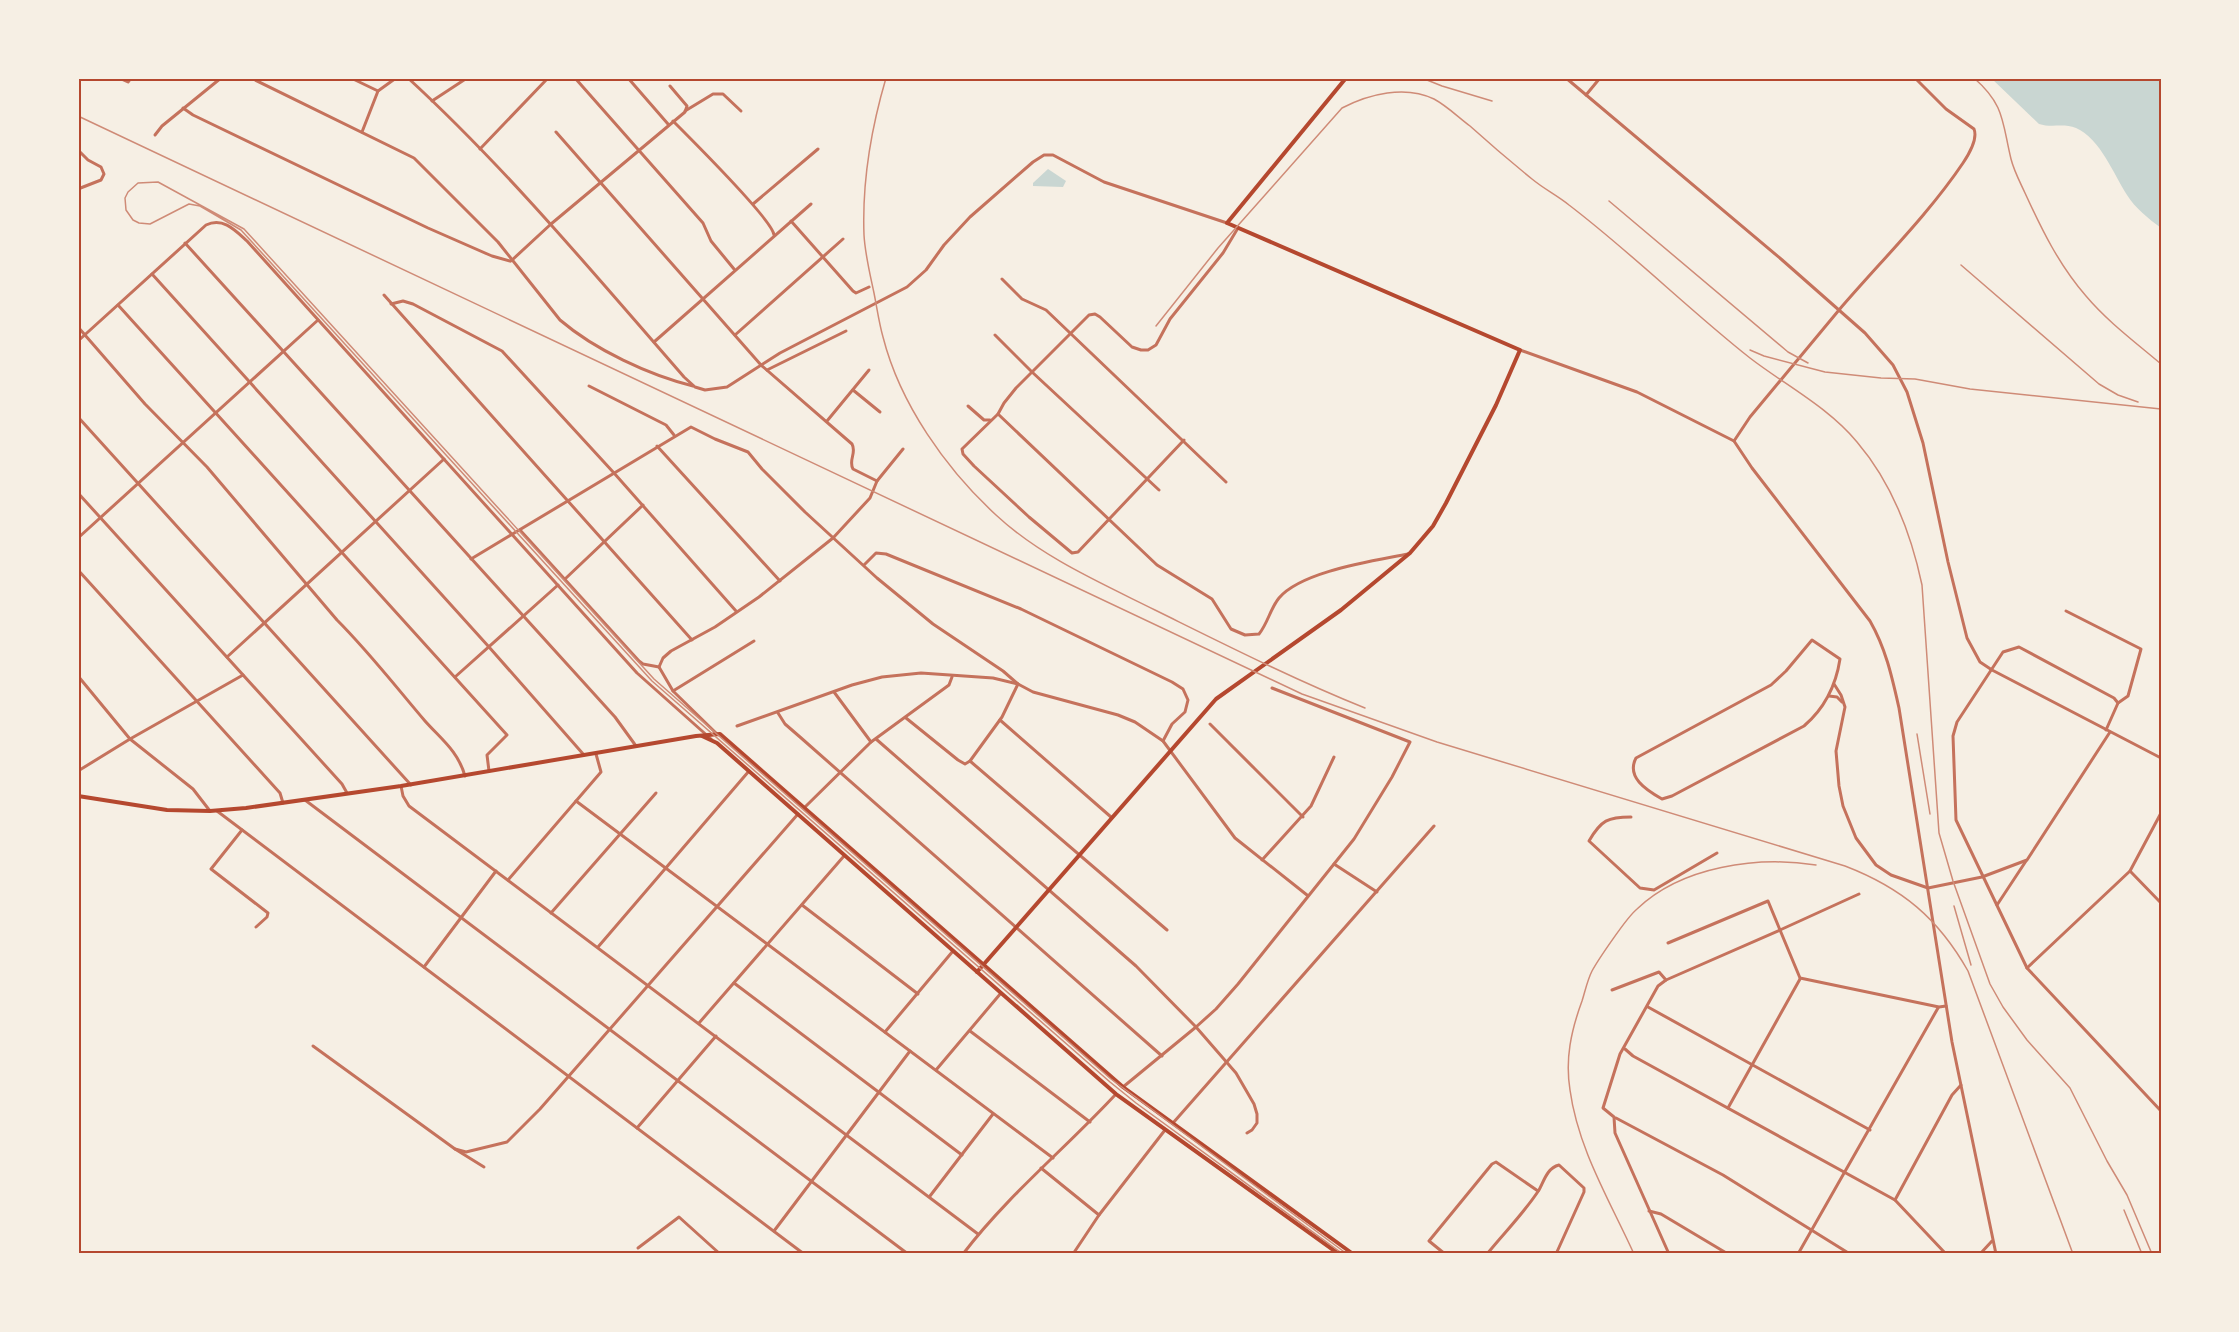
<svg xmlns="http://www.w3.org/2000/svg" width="2239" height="1332" viewBox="0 0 2239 1332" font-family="'Sofia Sans Condensed',sans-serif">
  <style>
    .water { fill: #c9d6d2 }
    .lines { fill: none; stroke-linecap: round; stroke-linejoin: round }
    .minor { stroke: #c5725c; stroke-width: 3 }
    .tertiary { stroke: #c5725c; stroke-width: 3 }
    .secondary { stroke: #b5482f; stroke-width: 4 }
    .tram { stroke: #cf8b77; stroke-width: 1.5 }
    .rail { stroke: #cf8b77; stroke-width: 1.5 }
    .neatline { fill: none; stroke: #b5482f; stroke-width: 2 }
  </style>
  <rect width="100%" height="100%" fill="#f6efe4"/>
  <!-- water -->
  <g class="water">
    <path d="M 1991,78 L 2161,78 L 2161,228 C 2149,219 2135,208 2127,195 C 2114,175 2100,138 2076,128 C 2064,123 2051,128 2039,124 Z"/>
    <path d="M 1048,169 L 1066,181 L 1063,187 L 1033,186 L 1033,183 Z"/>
  </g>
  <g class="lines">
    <!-- minor -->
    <g class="minor">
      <path d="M 119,78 L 128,82 L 131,78"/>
      <path d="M 251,78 L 414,158 L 498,242 L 560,320 C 595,350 649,375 693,386"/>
      <path d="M 351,78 L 378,91"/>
      <path d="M 575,78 L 703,223 L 711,241 L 734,269"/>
      <path d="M 628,78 L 668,124"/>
      <path d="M 1586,95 L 1600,78"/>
      <path d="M 432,101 L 467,78"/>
      <path d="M 183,108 L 193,115 L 428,228 L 492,256 L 510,261"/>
      <path d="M 685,111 L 713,94 L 723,94 L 741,111"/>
      <path d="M 673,121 C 689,137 773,221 774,235"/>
      <path d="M 362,132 L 378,91 L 396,78"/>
      <path d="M 556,132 L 761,365 L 852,444 C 857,453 848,460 853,469 L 877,481"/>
      <path d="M 155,135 L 162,126 L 221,78"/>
      <path d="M 480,149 L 548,78"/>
      <path d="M 78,150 L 88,160 L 101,167 L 104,174 L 101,180 L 78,189"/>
      <path d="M 753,204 L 818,149"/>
      <path d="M 791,221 L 853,291 L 856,293 L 869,287"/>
      <path d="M 185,243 L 615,717 L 636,746"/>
      <path d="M 511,261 L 551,224 L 685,112 L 687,106 L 670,86"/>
      <path d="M 152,274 L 489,647 L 584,755"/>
      <path d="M 1002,279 L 1022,299 L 1046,310 L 1226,482"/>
      <path d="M 384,295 L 692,640"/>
      <path d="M 391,304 L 403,301 L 413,304 L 502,351 L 614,473 L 736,611"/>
      <path d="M 118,305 L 507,735 L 487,755 L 489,771"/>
      <path d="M 1839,310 C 1880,262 1928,215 1963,163 C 1969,154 1978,139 1974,129 L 1946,109 L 1915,78"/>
      <path d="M 78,327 L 145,404 L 207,467 L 337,620 C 369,652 396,687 425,721 C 441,739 458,751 465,776"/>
      <path d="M 735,335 L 843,239"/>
      <path d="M 995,335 L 1032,372 L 1159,490"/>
      <path d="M 654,342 L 811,204"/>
      <path d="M 767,370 L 846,331"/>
      <path d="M 589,386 L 666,425 L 674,435"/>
      <path d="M 853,390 L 880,412"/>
      <path d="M 968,406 L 984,420 L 990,420"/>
      <path d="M 998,414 L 1157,565 L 1212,599 L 1231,629 L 1245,635 L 1259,634 C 1268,623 1270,609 1279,598 C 1302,571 1374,561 1408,554"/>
      <path d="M 78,417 L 411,785"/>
      <path d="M 827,421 L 869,370"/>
      <path d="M 1184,440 L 1078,552 L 1072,553 L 1029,517 L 974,466 L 963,454 L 962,449 L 998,414 L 1004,403 L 1016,388 L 1089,315 L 1095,314 L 1100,317 L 1132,347 L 1141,350 L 1148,350 L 1156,345 L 1170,319 L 1223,253 L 1238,228"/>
      <path d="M 657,446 L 780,581"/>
      <path d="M 78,493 L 342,784 L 347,793"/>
      <path d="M 520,530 L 639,661 L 643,664 L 659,667"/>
      <path d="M 78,538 L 318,320"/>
      <path d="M 471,559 L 691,427 L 715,439 L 748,452 L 762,469 L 805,512 L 877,578 L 933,624 L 1003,671 L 1018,684"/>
      <path d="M 864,565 L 876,553 L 886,554 L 1021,609 L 1172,682 L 1183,689 L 1188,700 L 1185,712 L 1172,724 L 1163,741"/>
      <path d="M 78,570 L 280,793 L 283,803"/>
      <path d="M 565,579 L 643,505"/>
      <path d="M 2066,611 L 2141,649 L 2128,696 L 2118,703 L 2106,730"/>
      <path d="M 1812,640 L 1840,659 C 1836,685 1825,708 1804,726 L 1672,796 L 1662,799 C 1646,790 1626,777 1636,758 L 1771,685 L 1786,671 Z"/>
      <path d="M 227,657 L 444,459"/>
      <path d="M 659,667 L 663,658 L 671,651 L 715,627 L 759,597 L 833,538 L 870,498 L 877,481 L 903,449"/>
      <path d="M 659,667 L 673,691 L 717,734"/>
      <path d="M 78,676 L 130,739 L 193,789 L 210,811"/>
      <path d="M 455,677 L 558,585"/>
      <path d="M 1834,684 L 1841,695 L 1845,707 L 1836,751 L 1839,786 L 1843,806 L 1856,838 L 1876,865 L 1891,875 L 1928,888 L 1982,877 L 2027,860 L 2110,732"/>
      <path d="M 673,691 L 754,641"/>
      <path d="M 834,692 L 871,742"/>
      <path d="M 1829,696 L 1837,697 L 1842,702"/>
      <path d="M 2118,703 L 2114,698 L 2019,647 L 2003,652 L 1957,722 L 1953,736 L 1956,820 L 2027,968 L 2161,1111"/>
      <path d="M 778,713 L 785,724 L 800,737 L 1162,1056"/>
      <path d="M 906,718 L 958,760 L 965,764 L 970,761 L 1167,930"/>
      <path d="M 1000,720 L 1111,817"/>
      <path d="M 1210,724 L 1303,817"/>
      <path d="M 737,726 L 852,685 L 882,677 L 921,673 L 993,678 L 1018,684 L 1033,692 L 1118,715 L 1135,722 L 1163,741 L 1235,838 L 1307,895"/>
      <path d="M 876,739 L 1136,966 L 1196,1027 L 1236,1073 L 1254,1104 L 1257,1114 L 1257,1123 L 1252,1130 L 1247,1133"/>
      <path d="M 970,761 L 1002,717 L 1018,684"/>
      <path d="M 78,771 L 130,739 L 243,675"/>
      <path d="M 401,786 L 403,796 L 409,806 L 978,1234"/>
      <path d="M 305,800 L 908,1254"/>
      <path d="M 576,801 L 1053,1158"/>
      <path d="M 804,808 L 871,742 L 949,685 L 952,677"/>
      <path d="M 217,811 L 804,1254"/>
      <path d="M 1631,817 C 1608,817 1601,820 1589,841 L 1640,888 L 1654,890 L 1717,853"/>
      <path d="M 242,830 L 211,869 L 268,913 L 267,917 L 256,927"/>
      <path d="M 1262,860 L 1311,806 L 1334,757"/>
      <path d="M 1334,864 L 1377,892"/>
      <path d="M 2130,871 L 2161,903"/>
      <path d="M 508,880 L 601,772 L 596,754"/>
      <path d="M 802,905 L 918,994"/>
      <path d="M 1997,905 L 2026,861"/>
      <path d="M 551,913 L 656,793"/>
      <path d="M 1668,943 L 1768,901 L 1780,930 L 1859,894"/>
      <path d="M 598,947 L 749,771"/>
      <path d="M 424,967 L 496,871"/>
      <path d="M 2027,968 L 2130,871 L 2161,813"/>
      <path d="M 734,983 L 962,1155"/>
      <path d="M 1612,990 L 1659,972 L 1666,980"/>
      <path d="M 1648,1007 L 1870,1130"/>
      <path d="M 699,1023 L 844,856"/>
      <path d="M 970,1031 L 1090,1122"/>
      <path d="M 885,1032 L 953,951"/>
      <path d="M 313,1046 L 455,1149 L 484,1167"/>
      <path d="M 1625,1049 L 1633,1056 L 1895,1200 L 1946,1254"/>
      <path d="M 936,1070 L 1001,993"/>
      <path d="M 1123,1087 L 1196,1027 L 1216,1009 L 1238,984 L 1354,839 L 1392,777 L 1410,742 L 1272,688"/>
      <path d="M 1728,1108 L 1800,979"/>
      <path d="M 1616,1118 L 1723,1175 L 1850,1254"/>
      <path d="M 1173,1123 L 1434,826"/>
      <path d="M 637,1128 L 716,1036"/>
      <path d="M 455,1149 L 466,1152 L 507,1142 L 540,1109 L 798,814"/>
      <path d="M 1041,1168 L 1099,1215"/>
      <path d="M 930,1196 L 993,1114"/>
      <path d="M 1895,1200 L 1952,1095 L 1961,1085"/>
      <path d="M 1649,1211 L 1661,1214 L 1728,1254"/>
      <path d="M 774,1231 L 910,1051"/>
      <path d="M 638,1248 L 679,1217 L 720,1254"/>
      <path d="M 963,1254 C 1008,1195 1066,1148 1116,1094"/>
      <path d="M 1073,1254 L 1099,1215 L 1165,1130"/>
      <path d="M 1445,1254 L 1429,1241 L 1492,1164 L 1496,1162 L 1538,1191"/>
      <path d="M 1487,1254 C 1504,1233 1524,1213 1539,1190 C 1544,1181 1547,1168 1559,1165 L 1584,1188 L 1584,1192 L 1556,1254"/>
      <path d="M 1669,1254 L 1615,1133 L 1614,1117 L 1603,1108 L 1620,1054 L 1658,986 L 1666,980 L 1780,930 L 1800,978 L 1939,1007 L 1946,1006"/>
      <path d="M 1798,1254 L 1938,1008"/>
    </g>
    <!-- tertiary -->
    <g class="tertiary">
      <path d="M 408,78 C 508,170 595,275 684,377 L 695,387 L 705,390 L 727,387 L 780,353 L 907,287 L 926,270 L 944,245 L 970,217 L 1033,162 L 1044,155 L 1053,155 L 1104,182 L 1227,223"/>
      <path d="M 1566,78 L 1781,259 L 1865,333 L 1893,365 L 1907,392 L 1923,443 L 1948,562 L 1967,638 L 1980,662 L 1992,670 L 2161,758"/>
      <path d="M 78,341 L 206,225 C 223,217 235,230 247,241 L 637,673 L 711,739"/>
      <path d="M 1520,350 L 1637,392 L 1734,441 L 1752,468 L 1870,621 C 1886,649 1892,677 1899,708 L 1952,1042 L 1996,1254"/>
      <path d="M 1734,441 L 1750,417 L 1839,310"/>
      <path d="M 1980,1254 L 1992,1241"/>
    </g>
    <!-- secondary -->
    <g class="secondary">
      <path d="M 702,736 L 717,743 L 1116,1094 L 1339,1254"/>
      <path d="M 78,796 L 167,810 L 210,811 L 246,808 L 401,786 L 696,736 L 720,734 L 1123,1087 L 1353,1254"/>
      <path d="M 977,972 L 1216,699 L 1341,610 L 1410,553 L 1433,526 L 1446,503 L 1496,405 L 1520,350 L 1227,223 L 1346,78"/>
    </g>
    <!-- tram -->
    <path class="tram" d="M 1343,1254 L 1136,1103 L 1110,1082 L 652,681 L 241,230 L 200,206 L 189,204 L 150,224 L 139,223 L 133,220 L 126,210 L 125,198 L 128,192 L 138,183 L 158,182 L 244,229 L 654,679 L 1111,1079 L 1347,1254"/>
    <!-- rail -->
    <g class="rail">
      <path d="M 886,78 C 871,129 862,182 864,235 C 865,254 870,274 874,293 C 877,308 879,323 883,337 C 900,404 946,469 996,515 C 1041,557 1101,583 1155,610 C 1224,644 1293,679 1365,708"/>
      <path d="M 1422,78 L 1442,86 L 1492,101"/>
      <path d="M 1974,78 C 2005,105 2002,122 2011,159 C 2014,171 2020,182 2025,193 C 2042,230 2059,265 2086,296 C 2107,321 2135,342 2161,364"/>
      <path d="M 78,116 L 1302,694 L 1437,742 L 1845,866 C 1902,888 1938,918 1968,971 L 2073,1254"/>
      <path d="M 1609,201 L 1788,352 L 1808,363"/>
      <path d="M 1961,265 L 2099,384 L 2118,395 L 2138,402"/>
      <path d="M 1156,326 L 1218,248 L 1342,108 C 1369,94 1405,85 1434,99 C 1447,106 1458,117 1470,126 C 1490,144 1511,162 1532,179 C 1544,189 1558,196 1569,205 C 1632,253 1688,309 1750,358 C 1785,385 1828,407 1857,442 C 1892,483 1911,533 1922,585 L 1939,833 L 1953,881 L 1990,984 L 2003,1007 L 2027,1040 L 2070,1088 L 2107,1161 L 2127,1195 L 2152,1254"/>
      <path d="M 1750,350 L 1764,356 L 1825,372 L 1881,378 L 1915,379 L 1970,389 L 2161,409"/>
      <path d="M 1917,734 L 1930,814"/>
      <path d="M 1954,906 L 1971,965"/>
      <path d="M 2124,1210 L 2142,1254"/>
      <path d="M 1634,1254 C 1610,1201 1578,1149 1570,1090 C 1565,1059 1571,1031 1582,1001 C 1585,992 1587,981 1592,971 C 1598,960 1627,917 1637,909 C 1682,866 1757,856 1816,865"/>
    </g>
  </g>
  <!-- border -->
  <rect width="2239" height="1332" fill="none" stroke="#f6efe4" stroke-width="159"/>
  <rect x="80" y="80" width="2080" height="1172" class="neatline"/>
</svg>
